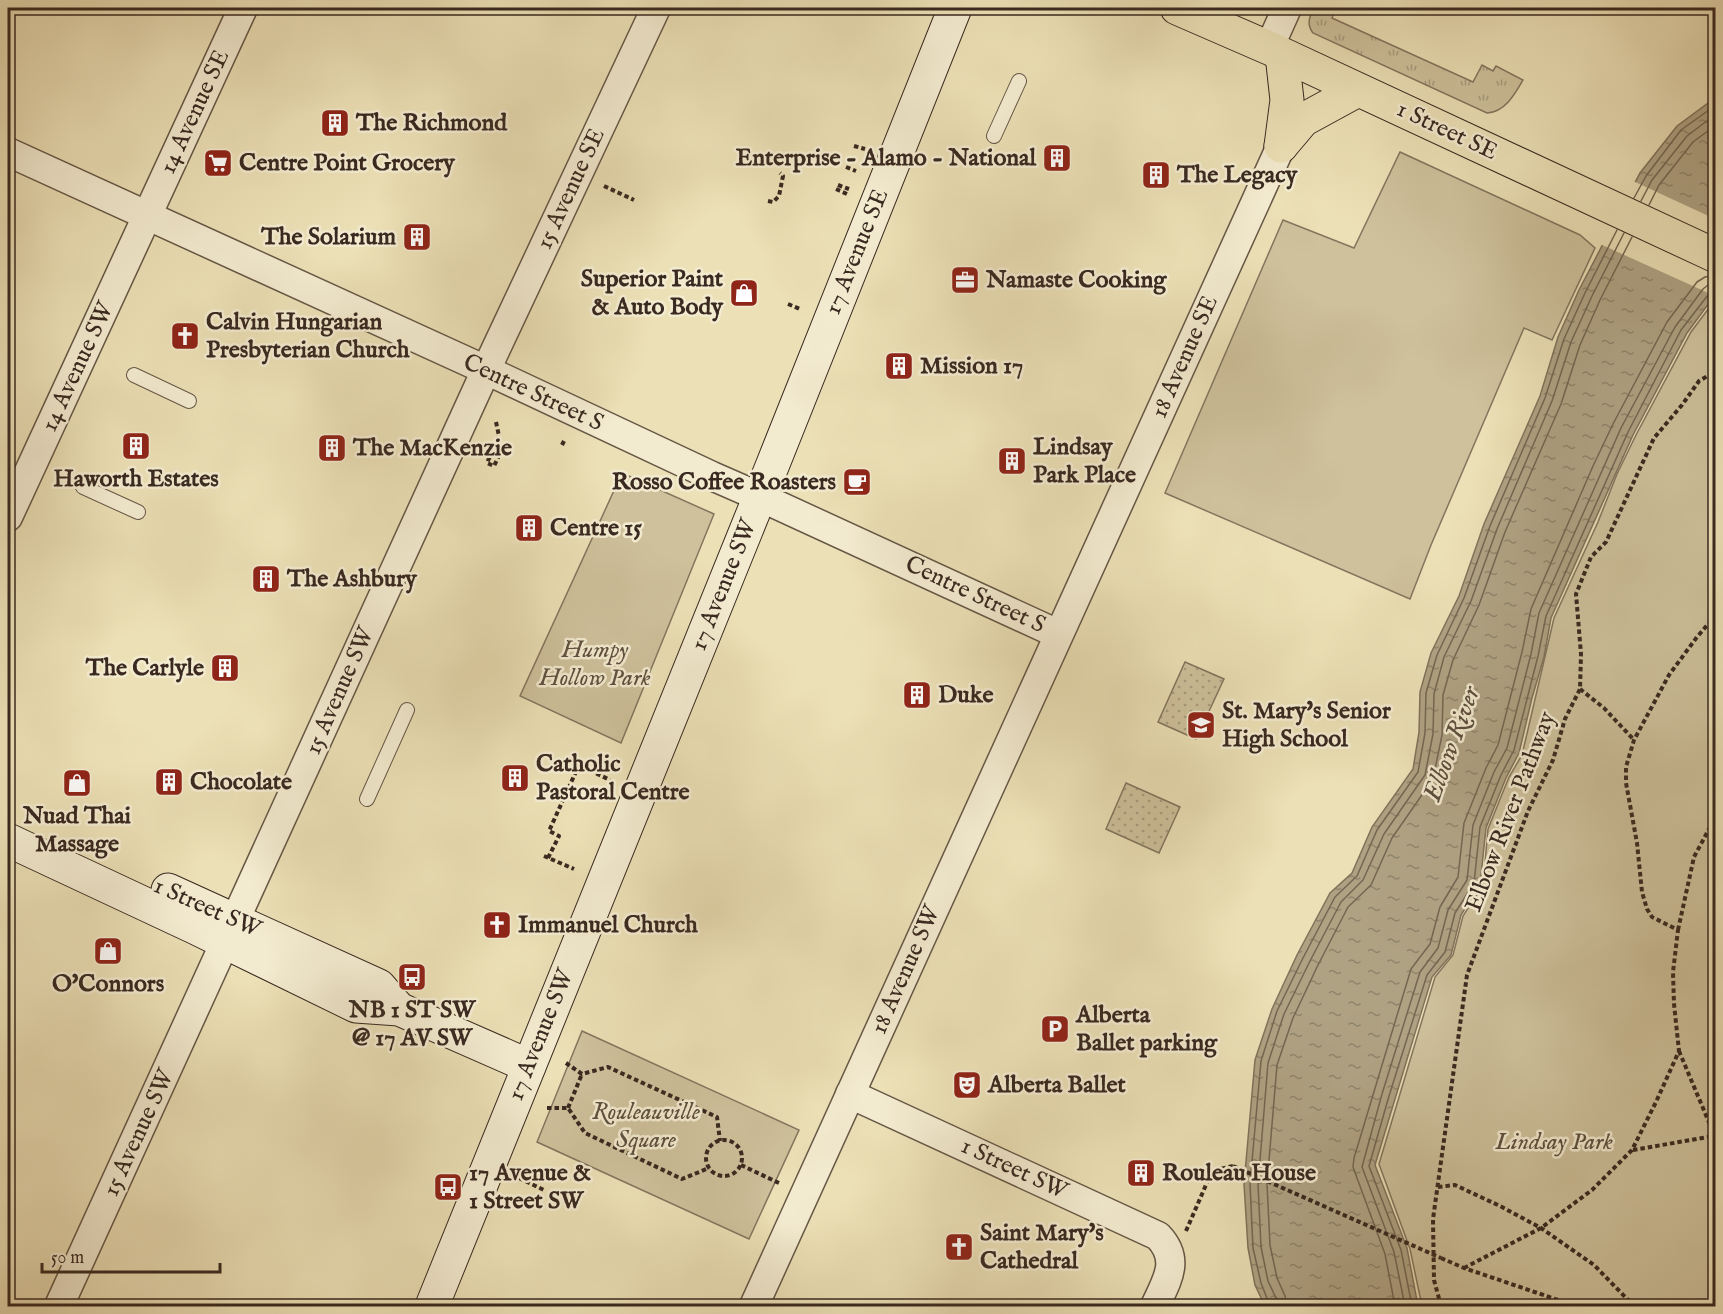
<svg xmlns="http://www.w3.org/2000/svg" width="1723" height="1314" viewBox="0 0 1723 1314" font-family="'IM FELL English',serif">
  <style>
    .grass { fill: url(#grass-tufts); stroke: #84755e; stroke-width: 1.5 }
    .park { fill: #cec19c; stroke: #84755e; stroke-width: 1.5 }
    .garden { fill: url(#garden-dots); stroke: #84755e; stroke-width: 1.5 }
    .water { fill: url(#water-ripples); stroke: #80725b; stroke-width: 1.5 }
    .pier { fill: #ece0b6 }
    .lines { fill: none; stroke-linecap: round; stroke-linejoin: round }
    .shore { stroke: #746652; stroke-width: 1.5 }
    .lane-casing { stroke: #665746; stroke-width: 16 }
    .street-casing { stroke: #665746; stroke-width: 31 }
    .secondary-casing { stroke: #392920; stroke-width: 35 }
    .primary-casing { stroke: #392920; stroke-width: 35 }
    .path { stroke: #392920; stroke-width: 4; stroke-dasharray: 4.5 3; stroke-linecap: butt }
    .lane { stroke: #f3ebd0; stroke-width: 14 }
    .street { stroke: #f3ebd0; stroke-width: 28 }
    .secondary { stroke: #f3ebd0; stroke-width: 33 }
    .primary { stroke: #ece0b6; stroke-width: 33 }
    .path-bridge { stroke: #392920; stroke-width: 4; stroke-dasharray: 4.5 3; stroke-linecap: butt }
    .labels { text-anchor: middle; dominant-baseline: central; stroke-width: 5; stroke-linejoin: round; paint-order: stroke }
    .street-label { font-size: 24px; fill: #392920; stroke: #f3ebd0 }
    .poi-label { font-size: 24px; font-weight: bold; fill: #392920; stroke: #f3ebd0; text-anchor: start }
    .park-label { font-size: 24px; font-style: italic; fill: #5e4f3f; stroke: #f3ebd0 }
    .water-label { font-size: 26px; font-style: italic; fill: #5c4d3e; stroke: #f3ebd0 }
  </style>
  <defs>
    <pattern id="grass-tufts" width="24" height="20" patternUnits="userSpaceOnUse" patternTransform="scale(1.5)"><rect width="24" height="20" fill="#cec19c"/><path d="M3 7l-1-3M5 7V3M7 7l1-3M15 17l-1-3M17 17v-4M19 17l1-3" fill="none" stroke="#a89d7f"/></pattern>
    <pattern id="garden-dots" width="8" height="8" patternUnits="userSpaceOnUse" patternTransform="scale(1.5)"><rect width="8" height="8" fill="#cec19c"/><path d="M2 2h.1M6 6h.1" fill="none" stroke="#a89d7f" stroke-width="1.8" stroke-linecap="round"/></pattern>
    <pattern id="water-ripples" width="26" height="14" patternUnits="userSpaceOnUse" patternTransform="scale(1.5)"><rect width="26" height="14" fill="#afa283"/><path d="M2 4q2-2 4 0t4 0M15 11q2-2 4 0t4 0" fill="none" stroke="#8f846b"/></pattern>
  </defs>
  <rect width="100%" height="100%" fill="#ece0b6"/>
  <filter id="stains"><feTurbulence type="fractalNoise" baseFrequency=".00333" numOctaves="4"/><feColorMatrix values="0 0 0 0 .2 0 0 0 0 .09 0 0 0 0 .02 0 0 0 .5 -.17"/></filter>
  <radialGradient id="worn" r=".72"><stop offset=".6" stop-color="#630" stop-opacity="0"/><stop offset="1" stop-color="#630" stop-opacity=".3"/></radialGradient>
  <!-- grass -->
  <path class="grass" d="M 1313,8 L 1336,8 L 1332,18 L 1473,82 L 1482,65 L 1493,71 L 1496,66 L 1523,80 C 1515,94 1505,112 1487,113 L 1313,33 C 1306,24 1310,17 1313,8 Z"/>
  <!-- park -->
  <g class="park">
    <path d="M 1400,152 L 1580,235 L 1595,248 L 1552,340 L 1524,328 L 1431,545 L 1410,599 L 1165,493 L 1283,220 L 1354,248 Z"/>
    <path d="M 1715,300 L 1715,1306 L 1422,1306 L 1410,1249 L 1379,1164 L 1435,977 L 1453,955 L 1463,916 L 1483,885 L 1488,829 L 1509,777 L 1522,755 L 1554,618 L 1598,522 L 1617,474 L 1636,435 L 1691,332 Z"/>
    <path d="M 622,473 L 714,514 L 621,743 L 520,696 Z"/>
    <path d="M 582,1031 L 799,1130 L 749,1239 L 537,1142 Z"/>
  </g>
  <!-- garden -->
  <g class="garden">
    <path d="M 1185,662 L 1224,679 L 1196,739 L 1158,722 Z"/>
    <path d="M 1126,783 L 1180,807 L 1159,853 L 1106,829 Z"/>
  </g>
  <!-- water -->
  <path class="water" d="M 1715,98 L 1715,295 L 1687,333 L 1633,435 L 1551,618 L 1544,657 L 1532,698 L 1519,753 L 1506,778 L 1486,828 L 1480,885 L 1461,915 L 1451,955 L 1432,977 L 1375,1165 L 1407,1248 L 1418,1306 L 1265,1306 L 1255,1285 L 1248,1248 L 1244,1184 L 1255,1060 L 1272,1009 L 1297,955 L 1330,893 L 1352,873 L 1372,827 L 1413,769 L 1419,732 L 1420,692 L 1431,653 L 1459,596 L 1484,524 L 1540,396 L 1558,337 L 1579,290 L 1640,173 L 1677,126 Z"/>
  <!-- pier -->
  <path class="pier" d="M 1633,181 L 1715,219 L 1715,296 L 1600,244 Z"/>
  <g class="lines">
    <!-- shore -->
    <g class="shore">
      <path d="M 1634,198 L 1646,176 L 1681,130 L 1716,105"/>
      <path d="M 1641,201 L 1652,180 L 1687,136 L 1716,114"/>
      <path d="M 1649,205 L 1659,185 L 1693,142 L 1716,125"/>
      <path d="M 1270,1306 L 1261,1283 L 1253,1248 L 1250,1184 L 1261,1061 L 1277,1011 L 1303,958 L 1335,897 L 1357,876 L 1377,830 L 1418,772 L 1425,733 L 1426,693 L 1437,655 L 1464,598 L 1490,526 L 1545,398 L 1564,339 L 1585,293 L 1617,230"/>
      <path d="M 1278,1306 L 1277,1300 L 1268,1281 L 1261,1247 L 1258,1184 L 1268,1063 L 1284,1014 L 1310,961 L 1341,902 L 1363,880 L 1384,834 L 1425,775 L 1433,734 L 1434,694 L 1444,657 L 1471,601 L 1497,529 L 1552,401 L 1571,342 L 1592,296 L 1624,233"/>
      <path d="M 1287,1306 L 1285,1296 L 1277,1278 L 1270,1245 L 1267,1184 L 1277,1065 L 1293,1018 L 1318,965 L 1348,907 L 1371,885 L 1392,838 L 1433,779 L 1442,735 L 1443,695 L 1453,660 L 1479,605 L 1505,532 L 1561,404 L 1580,345 L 1600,300 L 1632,237"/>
      <path d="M 1395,1306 L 1385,1254 L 1353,1167 L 1354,1158 L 1411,969 L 1430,944 L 1440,907 L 1458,877 L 1464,823 L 1486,768 L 1498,745 L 1522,652 L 1531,609 L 1593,466 L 1613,424 L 1667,322 L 1697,282 L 1705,277 L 1716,275"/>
      <path d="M 1405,1306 L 1394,1252 L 1362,1167 L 1382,1094 L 1420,972 L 1438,948 L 1448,910 L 1467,880 L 1473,825 L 1494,772 L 1507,748 L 1531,654 L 1539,613 L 1621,428 L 1675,327 L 1703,289 L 1708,285 L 1716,284"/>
      <path d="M 1412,1306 L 1401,1250 L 1369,1166 L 1389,1096 L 1427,975 L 1445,952 L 1455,913 L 1474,883 L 1480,827 L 1501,775 L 1514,750 L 1538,656 L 1546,616 L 1628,432 L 1681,330 L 1708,295 L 1716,292"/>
    </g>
    <!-- lane casing -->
    <g class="lane-casing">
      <g id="lane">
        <path d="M 994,136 L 1019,81"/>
        <path d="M 134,375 L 189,401"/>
        <path d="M 83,487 L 138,512"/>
        <path d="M 367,799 L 407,710"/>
      </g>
    </g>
    <!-- street casing -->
    <g class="street-casing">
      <g id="street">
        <path d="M 1269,48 L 1287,8"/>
        <path d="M 8,152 L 486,370 L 712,476 L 760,497 L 1058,634"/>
        <path d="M 8,517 L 243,8"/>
        <path d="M 850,1094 L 1158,1236 C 1181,1260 1167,1280 1155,1306"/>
        <path d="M 59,1306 L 486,370 L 656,8"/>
        <path d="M 754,1306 L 1281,146"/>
      </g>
    </g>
    <!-- secondary casing -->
    <g class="secondary-casing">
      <g id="secondary">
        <path d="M 8,840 L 194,927 L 356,1006 L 399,1009 L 529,1066"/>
        <path d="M 168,890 L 379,986 L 399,1009"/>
        <path d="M 432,1306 L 773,464 L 955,8"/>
      </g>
    </g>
    <!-- primary casing -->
    <g class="primary-casing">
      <g id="primary">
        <path d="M 1177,8 L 1269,48 L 1716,256"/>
        <path d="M 1281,146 L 1303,120 L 1358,90"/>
        <path d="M 1281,146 L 1287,100 L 1282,55"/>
      </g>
    </g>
    <!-- path -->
    <g class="path">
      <path d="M 854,146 L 865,149"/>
      <path d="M 846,167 L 856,171"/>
      <path d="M 838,185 L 849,189"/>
      <path d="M 604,186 L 634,200"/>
      <path d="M 836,189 L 847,194"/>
      <path d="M 768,201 L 773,202 L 779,196 L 783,176 L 780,173"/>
      <path d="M 788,304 L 800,309"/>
      <path d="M 496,422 L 499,436 L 487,463 L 494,466 L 504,445 L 508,447"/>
      <path d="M 562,445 L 564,441"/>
      <path d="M 1580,689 L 1604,708 L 1634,740"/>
      <path d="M 544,856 L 574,869"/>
      <path d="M 548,858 L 559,836 L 549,831 L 579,765 L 610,780"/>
      <path d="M 1678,930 L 1694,857 L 1709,829 L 1716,832"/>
      <path d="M 1679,1051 L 1716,1139"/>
      <path d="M 566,1063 L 582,1074 L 608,1067 L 717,1117 L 720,1141"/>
      <path d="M 547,1108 L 568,1108 L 585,1133 L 682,1179 L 709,1168"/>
      <path d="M 568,1108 L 582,1074"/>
      <circle cx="724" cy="1158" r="18"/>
      <path d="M 1633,1150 L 1714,1136"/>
      <path d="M 741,1165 L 781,1184"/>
      <path d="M 519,1178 L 546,1191"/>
      <path d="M 1438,1187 L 1455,1185 L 1500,1206 L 1541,1228 L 1594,1265 L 1634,1306"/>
      <path d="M 1186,1231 L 1212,1171 L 1233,1166"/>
      <path d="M 1441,1258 L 1464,1268 L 1570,1304 L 1583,1306"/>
      <path d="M 1464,1268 L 1541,1228 L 1592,1190 L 1632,1150 L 1656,1102 L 1679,1051 L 1674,1004 L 1673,972 L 1678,930 L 1652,917 L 1647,909 L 1642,892 L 1637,843 L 1626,783 L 1626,767 L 1634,740 L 1669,675 L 1697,637 L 1716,615"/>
      <path d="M 1441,1306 L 1434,1280 L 1433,1219 L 1467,975 L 1528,811 L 1553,760 L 1565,719 L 1580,689 L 1581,654 L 1576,594 L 1591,557 L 1606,542 L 1654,438 L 1682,405 L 1699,381 L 1716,371"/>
    </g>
    <!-- lane -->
    <use href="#lane" class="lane"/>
    <!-- street -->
    <use href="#street" class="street"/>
    <!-- secondary -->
    <use href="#secondary" class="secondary"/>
    <!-- primary -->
    <use href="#primary" class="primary"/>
    <!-- path-bridge -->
    <path class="path-bridge" d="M 1233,1166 L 1441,1258"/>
  </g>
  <!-- icons -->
  <defs>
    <g id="building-square" transform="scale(1.5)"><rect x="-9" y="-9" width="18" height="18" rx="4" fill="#8f2418" stroke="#f3ebd0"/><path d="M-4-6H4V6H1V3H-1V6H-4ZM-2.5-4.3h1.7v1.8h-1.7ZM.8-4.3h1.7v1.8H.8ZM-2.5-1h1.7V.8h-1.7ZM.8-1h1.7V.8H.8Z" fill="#fff"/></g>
    <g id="supermarket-square" transform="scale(1.5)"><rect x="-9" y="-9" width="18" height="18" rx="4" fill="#8f2418" stroke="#f3ebd0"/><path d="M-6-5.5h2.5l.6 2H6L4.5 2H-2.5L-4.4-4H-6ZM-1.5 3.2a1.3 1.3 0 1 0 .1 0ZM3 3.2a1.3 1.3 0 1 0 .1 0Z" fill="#fff"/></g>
    <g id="office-square" transform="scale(1.5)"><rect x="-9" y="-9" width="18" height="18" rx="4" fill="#8f2418" stroke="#f3ebd0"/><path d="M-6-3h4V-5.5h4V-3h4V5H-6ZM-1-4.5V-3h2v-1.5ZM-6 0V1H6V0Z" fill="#fff"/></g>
    <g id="shop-square" transform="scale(1.5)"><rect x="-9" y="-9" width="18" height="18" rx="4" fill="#8f2418" stroke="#f3ebd0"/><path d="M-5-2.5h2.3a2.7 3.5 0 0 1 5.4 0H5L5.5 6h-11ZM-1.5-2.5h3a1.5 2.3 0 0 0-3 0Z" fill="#fff"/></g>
    <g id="church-square" transform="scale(1.5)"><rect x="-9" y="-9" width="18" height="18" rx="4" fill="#8f2418" stroke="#f3ebd0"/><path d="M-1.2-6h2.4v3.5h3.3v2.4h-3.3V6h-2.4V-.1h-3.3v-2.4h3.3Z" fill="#fff"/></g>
    <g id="cafe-square" transform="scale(1.5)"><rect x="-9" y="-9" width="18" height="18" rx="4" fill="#8f2418" stroke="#f3ebd0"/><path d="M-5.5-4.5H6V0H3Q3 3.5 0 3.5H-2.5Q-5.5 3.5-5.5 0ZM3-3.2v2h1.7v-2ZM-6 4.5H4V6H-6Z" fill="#fff"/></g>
    <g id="school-square" transform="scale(1.5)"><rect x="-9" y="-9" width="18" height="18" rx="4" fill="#8f2418" stroke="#f3ebd0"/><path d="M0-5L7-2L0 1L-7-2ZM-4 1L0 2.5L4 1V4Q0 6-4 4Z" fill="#fff"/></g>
    <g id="bus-square" transform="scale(1.5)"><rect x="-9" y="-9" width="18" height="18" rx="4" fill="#8f2418" stroke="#f3ebd0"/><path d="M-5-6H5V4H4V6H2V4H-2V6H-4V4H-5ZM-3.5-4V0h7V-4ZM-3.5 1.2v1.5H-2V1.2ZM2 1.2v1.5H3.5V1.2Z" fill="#fff"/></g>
    <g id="parking-square" transform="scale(1.5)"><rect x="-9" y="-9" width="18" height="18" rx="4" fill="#8f2418" stroke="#f3ebd0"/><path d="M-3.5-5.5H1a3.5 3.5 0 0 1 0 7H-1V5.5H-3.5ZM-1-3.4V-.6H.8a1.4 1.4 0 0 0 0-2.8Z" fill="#fff"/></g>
    <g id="theatre-square" transform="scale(1.5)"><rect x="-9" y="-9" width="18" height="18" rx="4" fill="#8f2418" stroke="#f3ebd0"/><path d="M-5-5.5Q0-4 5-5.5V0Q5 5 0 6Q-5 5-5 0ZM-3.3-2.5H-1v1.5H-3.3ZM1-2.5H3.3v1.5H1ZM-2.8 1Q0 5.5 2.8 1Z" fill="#fff"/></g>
  </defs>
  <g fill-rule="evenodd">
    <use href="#building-square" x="335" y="123"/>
    <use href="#building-square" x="1057" y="158"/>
    <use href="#supermarket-square" x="218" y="163"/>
    <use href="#building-square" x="1156" y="175"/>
    <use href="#building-square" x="417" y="237"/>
    <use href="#office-square" x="965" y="280"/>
    <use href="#shop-square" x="744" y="293"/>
    <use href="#church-square" x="185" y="336"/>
    <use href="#building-square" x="899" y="366"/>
    <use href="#building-square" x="136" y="446"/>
    <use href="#building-square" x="332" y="448"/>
    <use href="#building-square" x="1012" y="461"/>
    <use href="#cafe-square" x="857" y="482"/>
    <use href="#building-square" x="529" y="528"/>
    <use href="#building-square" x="266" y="579"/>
    <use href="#building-square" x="225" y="668"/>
    <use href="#building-square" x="917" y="695"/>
    <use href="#school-square" x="1201" y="725"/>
    <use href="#building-square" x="515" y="778"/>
    <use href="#building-square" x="169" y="782"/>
    <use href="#shop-square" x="77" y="783"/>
    <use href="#church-square" x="497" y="925"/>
    <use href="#shop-square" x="108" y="951"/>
    <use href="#bus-square" x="412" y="977"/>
    <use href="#parking-square" x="1055" y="1029"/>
    <use href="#theatre-square" x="967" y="1085"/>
    <use href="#building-square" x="1141" y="1173"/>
    <use href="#bus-square" x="448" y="1187"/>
    <use href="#church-square" x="959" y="1247"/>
  </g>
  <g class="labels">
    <!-- street labels -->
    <g class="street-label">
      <text transform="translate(195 112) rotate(-65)">14 Avenue SE</text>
      <text transform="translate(1447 131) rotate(25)">1 Street SE</text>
      <text transform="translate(571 189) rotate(-65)">15 Avenue SE</text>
      <text transform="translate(857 252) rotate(-68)">17 Avenue SE</text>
      <text transform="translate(1185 357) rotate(-66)">18 Avenue SE</text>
      <text transform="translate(78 367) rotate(-65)">14 Avenue SW</text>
      <text transform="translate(533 393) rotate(25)">Centre Street S</text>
      <text transform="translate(724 585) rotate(-68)">17 Avenue SW</text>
      <text transform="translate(975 595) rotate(25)">Centre Street S</text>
      <text transform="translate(340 691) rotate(-66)">15 Avenue SW</text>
      <text transform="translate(1511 812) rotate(-69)">Elbow River Pathway</text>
      <text transform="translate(207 908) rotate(24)">1 Street SW</text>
      <text transform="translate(906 970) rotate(-66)">18 Avenue SW</text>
      <text transform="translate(541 1035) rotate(-68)">17 Avenue SW</text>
      <text transform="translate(139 1133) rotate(-65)">15 Avenue SW</text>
      <text transform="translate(1014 1169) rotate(25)">1 Street SW</text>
    </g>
    <!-- poi labels -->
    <g class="poi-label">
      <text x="356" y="123">The Richmond</text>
      <text x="1036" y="158" text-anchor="end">Enterprise - Alamo - National</text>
      <text x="239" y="163">Centre Point Grocery</text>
      <text x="1177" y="175">The Legacy</text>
      <text x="396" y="237" text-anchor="end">The Solarium</text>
      <text x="723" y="279" text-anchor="end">Superior Paint<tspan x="723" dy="28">&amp; Auto Body</tspan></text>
      <text x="986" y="280">Namaste Cooking</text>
      <text x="206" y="322">Calvin Hungarian<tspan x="206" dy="28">Presbyterian Church</tspan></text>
      <text x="920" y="366">Mission 17</text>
      <text x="1033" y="447">Lindsay<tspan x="1033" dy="28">Park Place</tspan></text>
      <text x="353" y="448">The MacKenzie</text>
      <text x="136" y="479" text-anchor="middle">Haworth Estates</text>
      <text x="836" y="482" text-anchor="end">Rosso Coffee Roasters</text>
      <text x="550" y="528">Centre 15</text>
      <text x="287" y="579">The Ashbury</text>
      <text x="204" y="668" text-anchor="end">The Carlyle</text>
      <text x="938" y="695">Duke</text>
      <text x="1222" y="711">St. Mary's Senior<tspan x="1222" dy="28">High School</tspan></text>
      <text x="536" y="764">Catholic<tspan x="536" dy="28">Pastoral Centre</tspan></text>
      <text x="190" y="782">Chocolate</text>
      <text x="77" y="816" text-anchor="middle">Nuad Thai<tspan x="77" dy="28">Massage</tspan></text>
      <text x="518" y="925">Immanuel Church</text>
      <text x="108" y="984" text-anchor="middle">O'Connors</text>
      <text x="412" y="1010" text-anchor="middle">NB 1 ST SW<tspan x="412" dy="28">@ 17 AV SW</tspan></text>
      <text x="1076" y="1015">Alberta<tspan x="1076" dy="28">Ballet parking</tspan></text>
      <text x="988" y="1085">Alberta Ballet</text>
      <text x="469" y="1173">17 Avenue &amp;<tspan x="469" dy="28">1 Street SW</tspan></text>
      <text x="1162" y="1173">Rouleau House</text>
      <text x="980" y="1233">Saint Mary's<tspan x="980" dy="28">Cathedral</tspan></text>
    </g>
    <!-- park labels -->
    <g class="park-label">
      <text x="595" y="650">Humpy<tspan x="595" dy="28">Hollow Park</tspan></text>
      <text x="646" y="1112">Rouleauville<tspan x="646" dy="28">Square</tspan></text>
      <text x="1554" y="1142">Lindsay Park</text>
    </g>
    <!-- water labels -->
    <g class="water-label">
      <text transform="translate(1452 744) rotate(-70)">Elbow River</text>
    </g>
  </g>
  <!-- margin -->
  <rect width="1723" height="1314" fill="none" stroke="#ece0b6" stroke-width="30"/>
  <rect x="9" y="9" width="1705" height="1296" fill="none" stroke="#392920" stroke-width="3"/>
  <rect x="15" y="15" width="1693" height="1284" fill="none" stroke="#392920" stroke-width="1.5"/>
  <!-- scale -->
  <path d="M42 1263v9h178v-9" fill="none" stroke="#392920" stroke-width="3"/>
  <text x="51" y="1263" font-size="18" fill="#392920" stroke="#f3ebd0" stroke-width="4.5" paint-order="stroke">50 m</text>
  <rect width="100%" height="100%" filter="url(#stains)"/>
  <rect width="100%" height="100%" fill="url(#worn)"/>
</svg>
